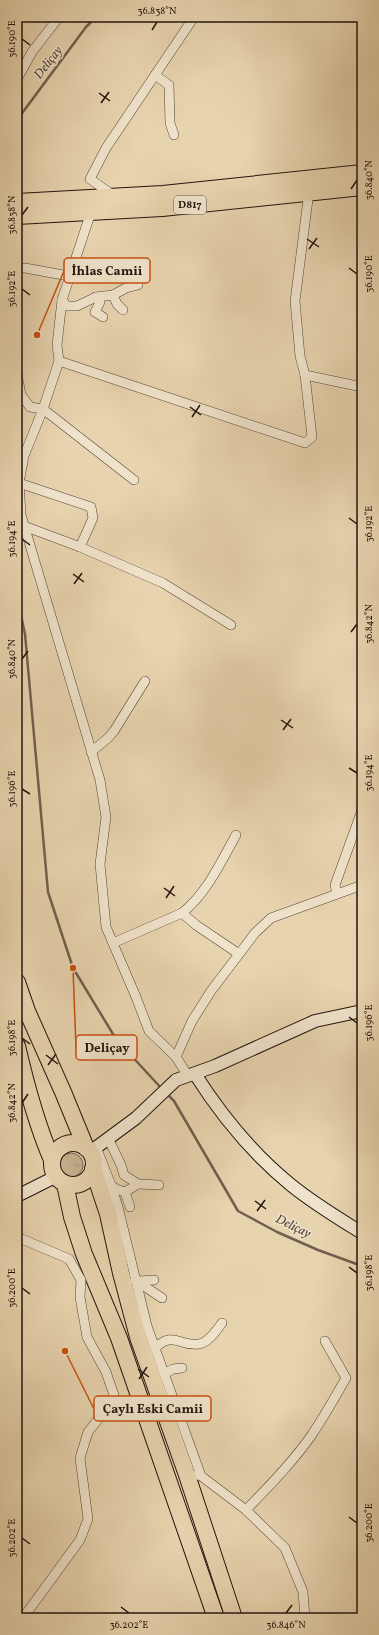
<svg xmlns="http://www.w3.org/2000/svg" width="379" height="1635" viewBox="0 0 379 1635" font-family="Vollkorn,serif">
  <style>
    .grass { fill: url(#grass-tufts); stroke: #746450 }
    .lines { fill: none; stroke-linecap: round; stroke-linejoin: round }
    .stream { stroke: #70604e; stroke-width: 2.5 }
    .street-casing { stroke: #534436; stroke-width: 10 }
    .secondary-casing { stroke: #22140e; stroke-width: 14 }
    .highway-casing { stroke: #22140e; stroke-width: 18 }
    .street { stroke: #efe2ca; stroke-width: 9 }
    .secondary { stroke: #efe2ca; stroke-width: 12 }
    .highway { stroke: #e7d3ae; stroke-width: 16 }
    .ticks { fill: none; stroke: #22140e; stroke-width: 1.5 }
    .labels { text-anchor: middle; dominant-baseline: central; stroke-width: 3; stroke-linejoin: round; paint-order: stroke }
    .shield { fill: #efe2ca; stroke: #605246; stroke-width: 1 }
    .shield-label { font-size: 11px; font-weight: bold; fill: #22140e }
    .water-label { font-size: 13px; font-style: italic; fill: #564638; stroke: #efe2ca }
    .leader { fill: none; stroke: #ca4f0c; stroke-width: 1.5 }
    .callout-dot { fill: #ca4f0c; stroke: #efe2ca; stroke-width: 1.5 }
    .callout { fill: #efe2ca; stroke: #ca4f0c; stroke-width: 1.5 }
    .callout-label { font-size: 13px; text-anchor: middle; font-weight: bold; fill: #22140e }
    .neatline { fill: none; stroke: #22140e; stroke-width: 1.5 }
    .ticks-label { font-size: 10px; text-anchor: middle; fill: #22140e }
  </style>
  <defs>
    <pattern id="grass-tufts" width="24" height="20" patternUnits="userSpaceOnUse"><rect width="24" height="20" fill="#c6b393"/><path d="M3 7l-1-3M5 7V3M7 7l1-3M15 17l-1-3M17 17v-4M19 17l1-3" fill="none" stroke="#aa997e"/></pattern>
  </defs>
  <rect width="100%" height="100%" fill="#e7d3ae"/>
  <filter id="stains"><feTurbulence type="fractalNoise" baseFrequency=".005" numOctaves="4"/><feColorMatrix values="0 0 0 0 .2 0 0 0 0 .09 0 0 0 0 .02 0 0 0 .5 -.17"/></filter>
  <radialGradient id="worn" r=".72"><stop offset=".6" stop-color="#630" stop-opacity="0"/><stop offset="1" stop-color="#630" stop-opacity=".3"/></radialGradient>
  <!-- grass -->
  <circle class="grass" cx="71" cy="1165" r="12"/>
  <g class="lines">
    <!-- stream -->
    <g class="stream">
      <path d="M 17,120 L 86,27 L 96,17"/>
      <path d="M 17,597 L 25,634 L 48,892 L 73,968 L 116,1039 L 162,1089"/>
      <path d="M 167,1094 L 174,1101 L 238,1211 L 277,1232 L 318,1250 L 362,1266"/>
    </g>
    <!-- street casing -->
    <g class="street-casing">
      <g id="street">
        <path d="M 155,75 L 169,85 L 170,123 L 174,135"/>
        <path d="M 17,79 L 32,52 L 59,17"/>
        <path d="M 114,196 L 90,179 L 106,148 L 194,17"/>
        <path d="M 91,212 L 62,300 L 57,345 L 59,361 L 43,409 L 24,456 L 19,483 L 21,515 L 100,780 L 106,817 L 100,864 L 106,927 L 136,997 L 149,1031 L 176,1057 L 188,1076"/>
        <path d="M 25,268 L 69,276"/>
        <path d="M 113,295 L 117,304 L 123,310"/>
        <path d="M 96,297 L 100,302 L 95,312 L 103,317"/>
        <path d="M 62,300 L 67,306 L 77,306 L 96,297 L 113,295 L 126,288 L 138,285"/>
        <path d="M 59,361 L 305,443 L 312,437 L 305,375 L 300,356 L 295,301 L 309,192"/>
        <path d="M 17,373 L 21,395 L 30,407 L 43,409 L 134,480"/>
        <path d="M 305,375 L 362,387"/>
        <path d="M 19,483 L 91,507 L 93,518 L 80,547"/>
        <path d="M 24,526 L 80,547 L 163,583 L 231,625"/>
        <path d="M 91,752 L 108,738 L 114,731 L 145,681"/>
        <path d="M 236,835 C 221,862 207,893 182,913 L 196,925 L 239,954"/>
        <path d="M 337,894 L 335,885 L 362,810"/>
        <path d="M 113,943 L 182,913"/>
        <path d="M 176,1057 L 192,1021 L 211,991 L 255,933 L 271,918 L 362,885"/>
        <path d="M 108,1138 L 121,1165 L 124,1175 L 138,1184 L 159,1185"/>
        <path d="M 96,1147 L 111,1185 L 116,1189 L 125,1192"/>
        <path d="M 111,1185 L 118,1207 L 147,1326 L 201,1476"/>
        <path d="M 130,1207 L 125,1192 L 138,1184"/>
        <path d="M 17,1237 L 69,1259 L 81,1280 L 80,1297 L 87,1337 L 106,1372 L 115,1398 L 88,1432 L 80,1458 L 88,1519 L 80,1540 L 23,1618"/>
        <path d="M 135,1280 L 162,1298"/>
        <path d="M 139,1281 L 154,1280"/>
        <path d="M 155,1348 C 174,1330 179,1347 199,1344 C 208,1343 217,1330 222,1323"/>
        <path d="M 164,1374 L 173,1369 L 182,1368"/>
        <path d="M 197,1475 L 201,1476 L 246,1510 L 285,1548 L 303,1592 L 305,1618"/>
        <path d="M 246,1510 C 269,1486 292,1463 311,1436 C 324,1417 335,1397 346,1378 L 325,1341"/>
      </g>
    </g>
    <!-- secondary casing -->
    <g class="secondary-casing">
      <g id="secondary">
        <path d="M 195,1074 C 221,1115 253,1154 291,1185 C 313,1203 338,1218 362,1233"/>
        <path d="M 90,1152 L 136,1118 L 176,1080 L 215,1066 L 315,1021 L 362,1011"/>
        <path d="M 17,1196 L 55,1177"/>
      </g>
    </g>
    <!-- highway casing -->
    <g class="highway-casing">
      <g id="highway">
        <path d="M 17,202 L 163,194 L 362,173"/>
        <path d="M 17,216 L 162,208 L 362,187"/>
        <path d="M 17,982 L 27,1011 L 63,1092 L 86,1148"/>
        <path d="M 17,1046 C 26,1085 36,1123 52,1160"/>
        <circle cx="73" cy="1164" r="21"/>
        <path d="M 93,1169 L 108,1214 L 121,1273 L 138,1337 L 186,1472 L 234,1618"/>
        <path d="M 65,1184 L 72,1217 L 84,1254 L 119,1338 L 216,1618"/>
      </g>
    </g>
    <!-- street -->
    <use href="#street" class="street"/>
    <!-- secondary -->
    <use href="#secondary" class="secondary"/>
    <!-- highway -->
    <use href="#highway" class="highway"/>
  </g>
  <!-- ticks -->
  <path class="ticks" d="M 152,30 L 157,22M 22,39 L 30,45M 99,93 L 110,101M 101,103 L 109,92M 351,189 L 357,180M 22,215 L 28,207M 307,239 L 319,247M 309,249 L 317,238M 349,268 L 357,274M 22,289 L 30,295M 190,407 L 201,415M 192,417 L 200,405M 349,518 L 357,524M 22,539 L 30,545M 73,574 L 84,582M 74,584 L 82,573M 351,632 L 357,624M 22,659 L 28,651M 281,720 L 293,728M 283,730 L 291,719M 349,768 L 357,773M 22,789 L 30,794M 164,888 L 175,896M 166,898 L 174,886M 349,1017 L 357,1023M 22,1038 L 30,1044M 46,1055 L 58,1064M 48,1065 L 56,1054M 22,1103 L 28,1094M 255,1201 L 266,1209M 257,1211 L 265,1200M 349,1267 L 357,1273M 22,1288 L 30,1294M 138,1369 L 149,1377M 139,1379 L 147,1367M 349,1517 L 357,1523M 22,1538 L 30,1544M 121,1607 L 129,1613M 286,1613 L 292,1605"/>
  <g class="labels">
    <!-- shield labels -->
    <rect class="shield" x="174" y="196" width="32" height="18" rx="3"/>
    <g class="shield-label">
      <text x="190" y="205">D817</text>
    </g>
    <!-- water labels -->
    <g class="water-label">
      <text transform="translate(49 63) rotate(-52)">Deliçay</text>
      <text transform="translate(293 1227) rotate(26)">Deliçay</text>
    </g>
  </g>
  <!-- callouts -->
  <path class="leader" d="M37 335L64 271M73 968L76 1048M65 1351L94 1409"/>
  <g class="callout-dot">
    <circle cx="37" cy="335" r="4"/>
    <circle cx="73" cy="968" r="4"/>
    <circle cx="65" cy="1351" r="4"/>
  </g>
  <g class="callout">
    <rect x="64" y="258" width="86" height="25" rx="4"/>
    <rect x="76" y="1035" width="61" height="25" rx="4"/>
    <rect x="94" y="1396" width="117" height="25" rx="4"/>
  </g>
  <g class="callout-label">
    <text x="107" y="275">İhlas Camii</text>
    <text x="107" y="1052">Deliçay</text>
    <text x="153" y="1413">Çaylı Eski Camii</text>
  </g>
  <!-- margin -->
  <rect width="379" height="1635" fill="none" stroke="#e7d3ae" stroke-width="44"/>
  <rect x="22" y="22" width="335" height="1591" class="neatline"/>
  <g class="ticks-label">
    <text x="157" y="14">36.838°N</text>
    <text transform="translate(11 39) rotate(-90)" y="4">36.190°E</text>
    <text transform="translate(368 180) rotate(-90)" y="4">36.840°N</text>
    <text transform="translate(11 215) rotate(-90)" y="4">36.838°N</text>
    <text transform="translate(368 274) rotate(-90)" y="4">36.190°E</text>
    <text transform="translate(11 289) rotate(-90)" y="4">36.192°E</text>
    <text transform="translate(368 524) rotate(-90)" y="4">36.192°E</text>
    <text transform="translate(11 539) rotate(-90)" y="4">36.194°E</text>
    <text transform="translate(368 624) rotate(-90)" y="4">36.842°N</text>
    <text transform="translate(11 659) rotate(-90)" y="4">36.840°N</text>
    <text transform="translate(368 773) rotate(-90)" y="4">36.194°E</text>
    <text transform="translate(11 789) rotate(-90)" y="4">36.196°E</text>
    <text transform="translate(368 1023) rotate(-90)" y="4">36.196°E</text>
    <text transform="translate(11 1038) rotate(-90)" y="4">36.198°E</text>
    <text transform="translate(11 1103) rotate(-90)" y="4">36.842°N</text>
    <text transform="translate(368 1273) rotate(-90)" y="4">36.198°E</text>
    <text transform="translate(11 1288) rotate(-90)" y="4">36.200°E</text>
    <text transform="translate(368 1523) rotate(-90)" y="4">36.200°E</text>
    <text transform="translate(11 1538) rotate(-90)" y="4">36.202°E</text>
    <text x="129" y="1628">36.202°E</text>
    <text x="286" y="1628">36.846°N</text>
  </g>
  <rect width="100%" height="100%" filter="url(#stains)"/>
  <rect width="100%" height="100%" fill="url(#worn)"/>
</svg>
